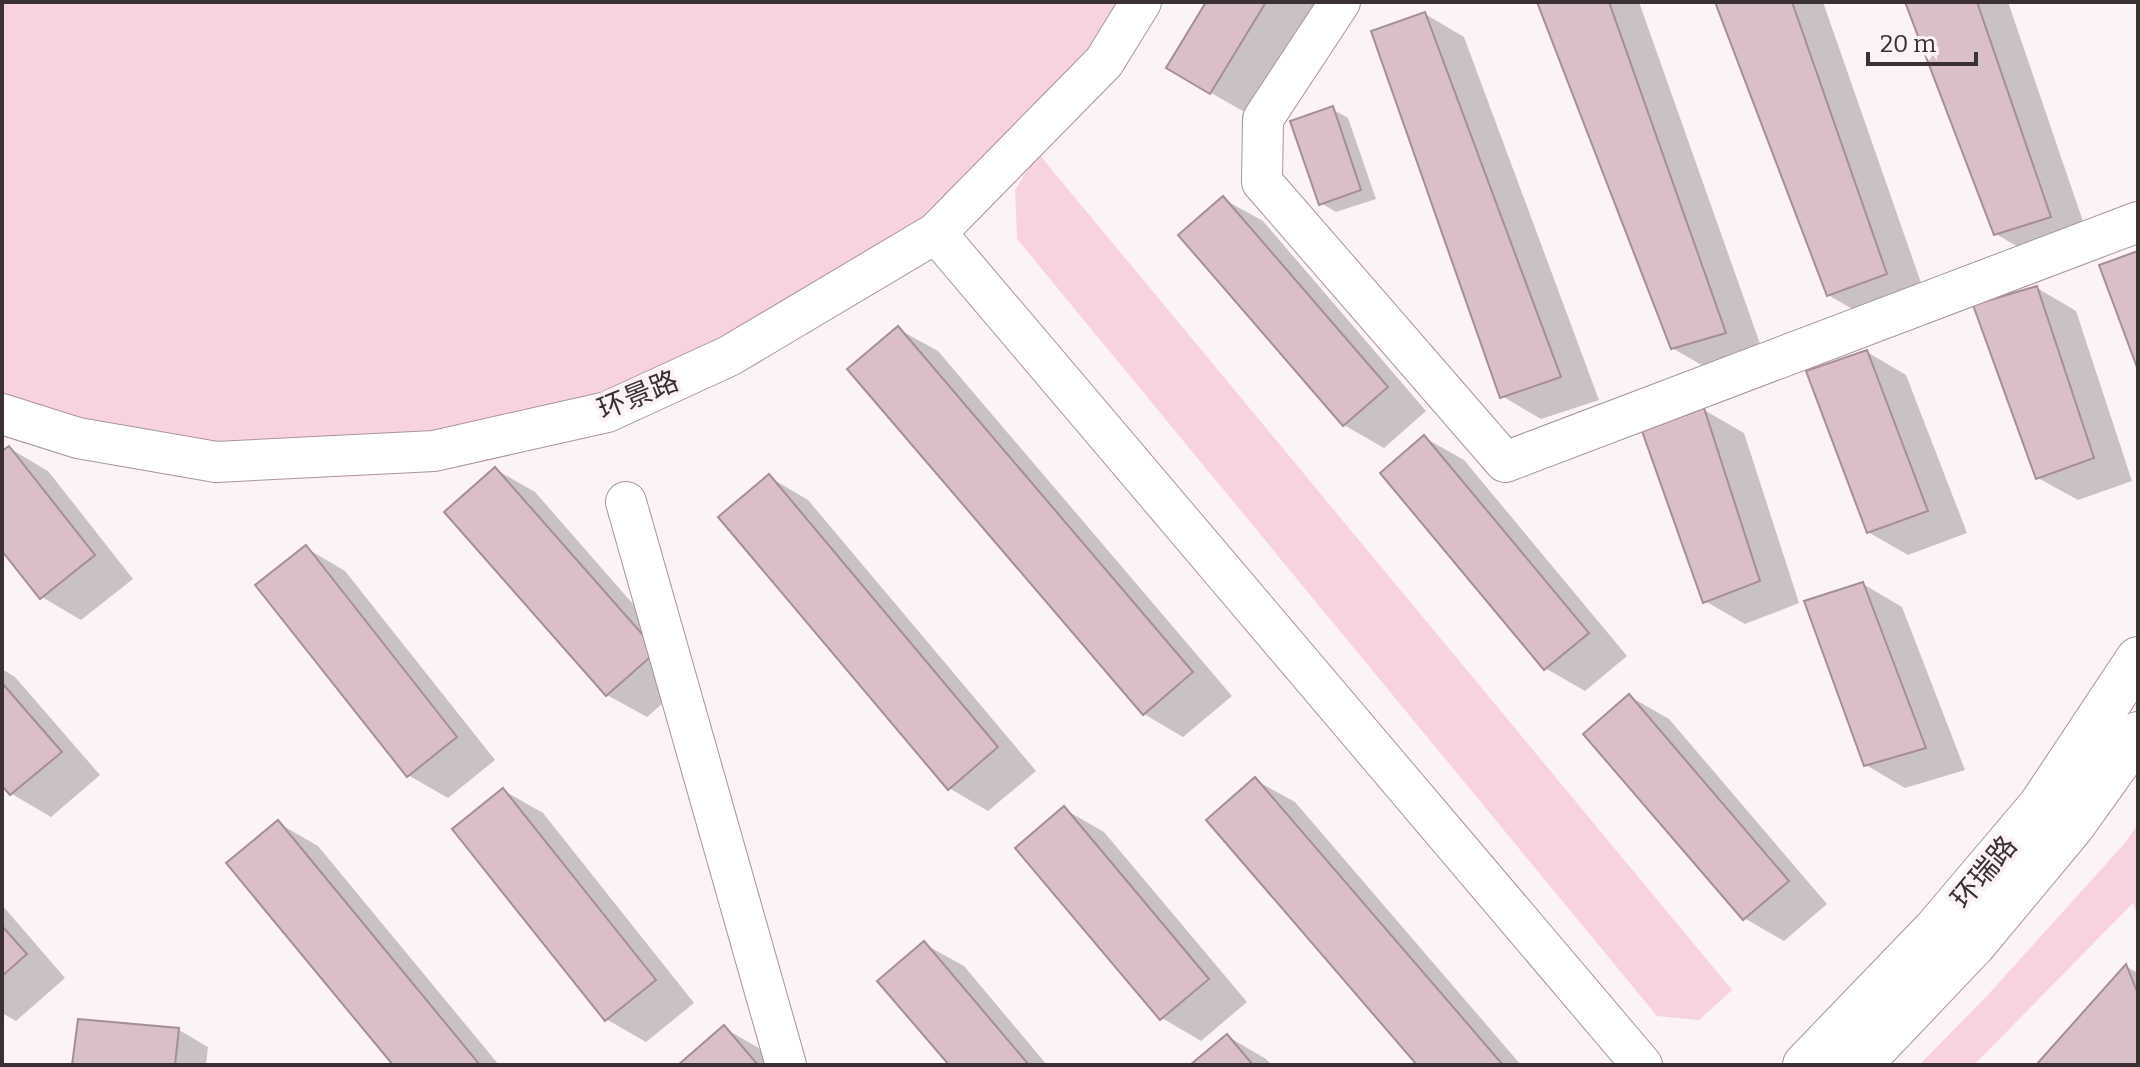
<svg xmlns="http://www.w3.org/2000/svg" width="2140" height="1067" viewBox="0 0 2140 1067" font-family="Bitter,'Noto Sans SC',serif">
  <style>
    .green { fill: #f9d2e0 }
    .shadow { fill: #0003 }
    .building { fill: #d9bfc8; stroke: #a68e96; stroke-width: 2 }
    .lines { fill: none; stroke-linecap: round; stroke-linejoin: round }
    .minor-casing { stroke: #ab939c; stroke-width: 42 }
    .major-casing { stroke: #ab939c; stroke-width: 46 }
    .minor { stroke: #fff; stroke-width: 40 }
    .major { stroke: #fff; stroke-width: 44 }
    .labels { text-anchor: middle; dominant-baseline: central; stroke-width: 8; stroke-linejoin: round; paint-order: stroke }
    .street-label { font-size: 28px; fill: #3b3135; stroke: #fdf2f6 }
  </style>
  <rect width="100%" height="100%" fill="#fdf2f6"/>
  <!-- green -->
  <g class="green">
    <path d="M 2,2 L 1141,2 L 936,233 L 607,412 L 216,462 L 2,414 Z"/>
    <path d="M 1038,153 L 1732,990 L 1699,1020 L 1657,1016 L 1017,239 L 1015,190 Z"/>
    <path d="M 2138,824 L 2138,918 L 2133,903 L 1974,1065 L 1919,1065 L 1986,997 L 2125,843 Z"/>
  </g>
  <!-- shadow -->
  <g class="shadow">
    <path d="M 1208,2 L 1318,2 L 1250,115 L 1211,93 Z"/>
    <path d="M 1539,2 L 1639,2 L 1764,355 L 1712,371 L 1672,348 Z"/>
    <path d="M 1717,2 L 1823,2 L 1926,297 L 1868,318 L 1828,295 Z"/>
    <path d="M 1907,2 L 2008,2 L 2089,239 L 2035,257 L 1996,234 Z"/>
    <path d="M 1425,14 L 1464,37 L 1599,400 L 1541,419 L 1502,396 Z"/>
    <path d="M 1332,109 L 1348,118 L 1376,199 L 1336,212 L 1321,203 Z"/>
    <path d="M 1223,199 L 1263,221 L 1426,411 L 1384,448 L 1344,425 Z"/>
    <path d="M 2037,288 L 2076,311 L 2132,481 L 2078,500 L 2038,478 Z"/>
    <path d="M 898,329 L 938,351 L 1232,696 L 1183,737 L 1144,714 Z"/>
    <path d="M 1867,352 L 1906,375 L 1967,533 L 1908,555 L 1868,532 Z"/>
    <path d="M 1704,410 L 1744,433 L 1799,603 L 1745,624 L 1705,601 Z"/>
    <path d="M 1425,438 L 1464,460 L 1627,656 L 1585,691 L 1545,668 Z"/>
    <path d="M 9,448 L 48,471 L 133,579 L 81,620 L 42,597 L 2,547 L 2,453 Z"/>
    <path d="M 495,469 L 535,492 L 695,675 L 647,717 L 607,695 Z"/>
    <path d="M 769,477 L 808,500 L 1036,771 L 988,811 L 949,788 Z"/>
    <path d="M 306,548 L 345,571 L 495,760 L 448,798 L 408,775 Z"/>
    <path d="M 1863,584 L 1902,607 L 1965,770 L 1905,788 L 1866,765 Z"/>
    <path d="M 2,669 L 15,677 L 100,775 L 51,817 L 12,794 L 2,783 Z"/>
    <path d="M 1629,696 L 1669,719 L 1827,904 L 1784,941 L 1744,918 Z"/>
    <path d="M 1255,780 L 1295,802 L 1521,1065 L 1419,1065 Z"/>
    <path d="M 503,790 L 543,813 L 694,1003 L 646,1042 L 606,1019 Z"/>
    <path d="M 1064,809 L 1104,832 L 1247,1002 L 1201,1041 L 1162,1018 Z"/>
    <path d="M 278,823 L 318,846 L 499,1065 L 396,1065 Z"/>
    <path d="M 2,905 L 65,978 L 16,1021 L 2,1013 Z"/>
    <path d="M 924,944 L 964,966 L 1047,1065 L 951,1065 Z"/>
    <path d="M 2127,967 L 2138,973 L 2138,1065 L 2039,1065 Z"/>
    <path d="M 724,1028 L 764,1051 L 776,1065 L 681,1065 Z"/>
    <path d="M 179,1030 L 208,1047 L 206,1065 L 74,1065 Z"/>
    <path d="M 1227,1036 L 1266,1059 L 1272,1065 L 1193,1065 Z"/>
  </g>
  <!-- building -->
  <g class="building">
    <path d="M 1206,2 L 1266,2 L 1210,94 L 1166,68 Z"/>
    <path d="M 1537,2 L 1609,2 L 1726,333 L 1671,349 Z"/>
    <path d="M 1715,2 L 1792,2 L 1887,274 L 1827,296 Z"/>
    <path d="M 1905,2 L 1977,2 L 2051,217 L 1994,235 Z"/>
    <path d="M 1425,12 L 1561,377 L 1500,398 L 1371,31 Z"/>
    <path d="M 1333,106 L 1361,190 L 1319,205 L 1290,121 Z"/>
    <path d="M 1223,196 L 1388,387 L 1343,426 L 1178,235 Z"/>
    <path d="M 2138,251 L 2138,370 L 2099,265 Z"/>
    <path d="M 2037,286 L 2094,458 L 2036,479 L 1973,305 Z"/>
    <path d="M 898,326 L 1193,672 L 1143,715 L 847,369 Z"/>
    <path d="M 1867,350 L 1928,511 L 1867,533 L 1806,371 Z"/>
    <path d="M 1704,408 L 1760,581 L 1703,603 L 1642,431 Z"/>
    <path d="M 1424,435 L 1589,633 L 1544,670 L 1380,473 Z"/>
    <path d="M 9,446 L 95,555 L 40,599 L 2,551 L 2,451 Z"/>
    <path d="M 495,467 L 657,651 L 606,696 L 444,512 Z"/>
    <path d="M 769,474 L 998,747 L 948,790 L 718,517 Z"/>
    <path d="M 306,545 L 457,737 L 407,777 L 255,585 Z"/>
    <path d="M 1863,582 L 1926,748 L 1864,766 L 1804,601 Z"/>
    <path d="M 2,683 L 62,752 L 10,795 L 2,786 Z"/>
    <path d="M 1629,694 L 1789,881 L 1743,920 L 1583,734 Z"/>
    <path d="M 1255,777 L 1503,1065 L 1417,1065 L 1206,820 Z"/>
    <path d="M 503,788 L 656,980 L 605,1021 L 452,829 Z"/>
    <path d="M 1064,806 L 1209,979 L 1160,1020 L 1015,848 Z"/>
    <path d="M 278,820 L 480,1065 L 393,1065 L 226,863 Z"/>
    <path d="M 2,926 L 27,954 L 2,976 Z"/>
    <path d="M 924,941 L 1029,1065 L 949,1065 L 877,981 Z"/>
    <path d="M 2126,964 L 2138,994 L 2138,1065 L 2036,1065 Z"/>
    <path d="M 78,1019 L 179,1028 L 175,1065 L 72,1065 Z"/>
    <path d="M 724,1025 L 758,1065 L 678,1065 Z"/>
    <path d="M 1227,1034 L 1253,1065 L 1190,1065 Z"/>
  </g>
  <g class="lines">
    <!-- minor casing -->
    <g class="minor-casing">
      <g id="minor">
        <path d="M 1340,2 L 1263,119 L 1262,182 L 1505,462 L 2138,222"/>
        <path d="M 936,233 L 1642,1065"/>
        <path d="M 2,414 L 78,438 L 216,462 L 434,451 L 607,412 L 729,356 L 936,233 L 1104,62 L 1141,2"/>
        <path d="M 626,502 L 786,1065"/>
      </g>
    </g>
    <!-- major casing -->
    <g class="major-casing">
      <g id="major">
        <path d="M 1805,1065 L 1936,929 L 2041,805 L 2138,659"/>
        <path d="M 1859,1065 L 1974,944 L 2073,825 L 2138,734"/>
      </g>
    </g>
    <!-- minor -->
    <use href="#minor" class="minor"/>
    <!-- major -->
    <use href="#major" class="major"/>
  </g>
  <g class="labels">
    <!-- street labels -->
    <g class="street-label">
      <text transform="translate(638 395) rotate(-22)">环景路</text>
      <text transform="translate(1984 872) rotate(-50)">环瑞路</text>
    </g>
  </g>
  <!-- border -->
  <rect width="2140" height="1067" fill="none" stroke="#3b3135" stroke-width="8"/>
  <!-- scale -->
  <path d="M1868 52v12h108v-12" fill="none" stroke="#3b3135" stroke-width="4"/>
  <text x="1880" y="52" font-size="24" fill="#3b3135" stroke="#fdf2f6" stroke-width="6" paint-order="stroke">20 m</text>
</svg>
